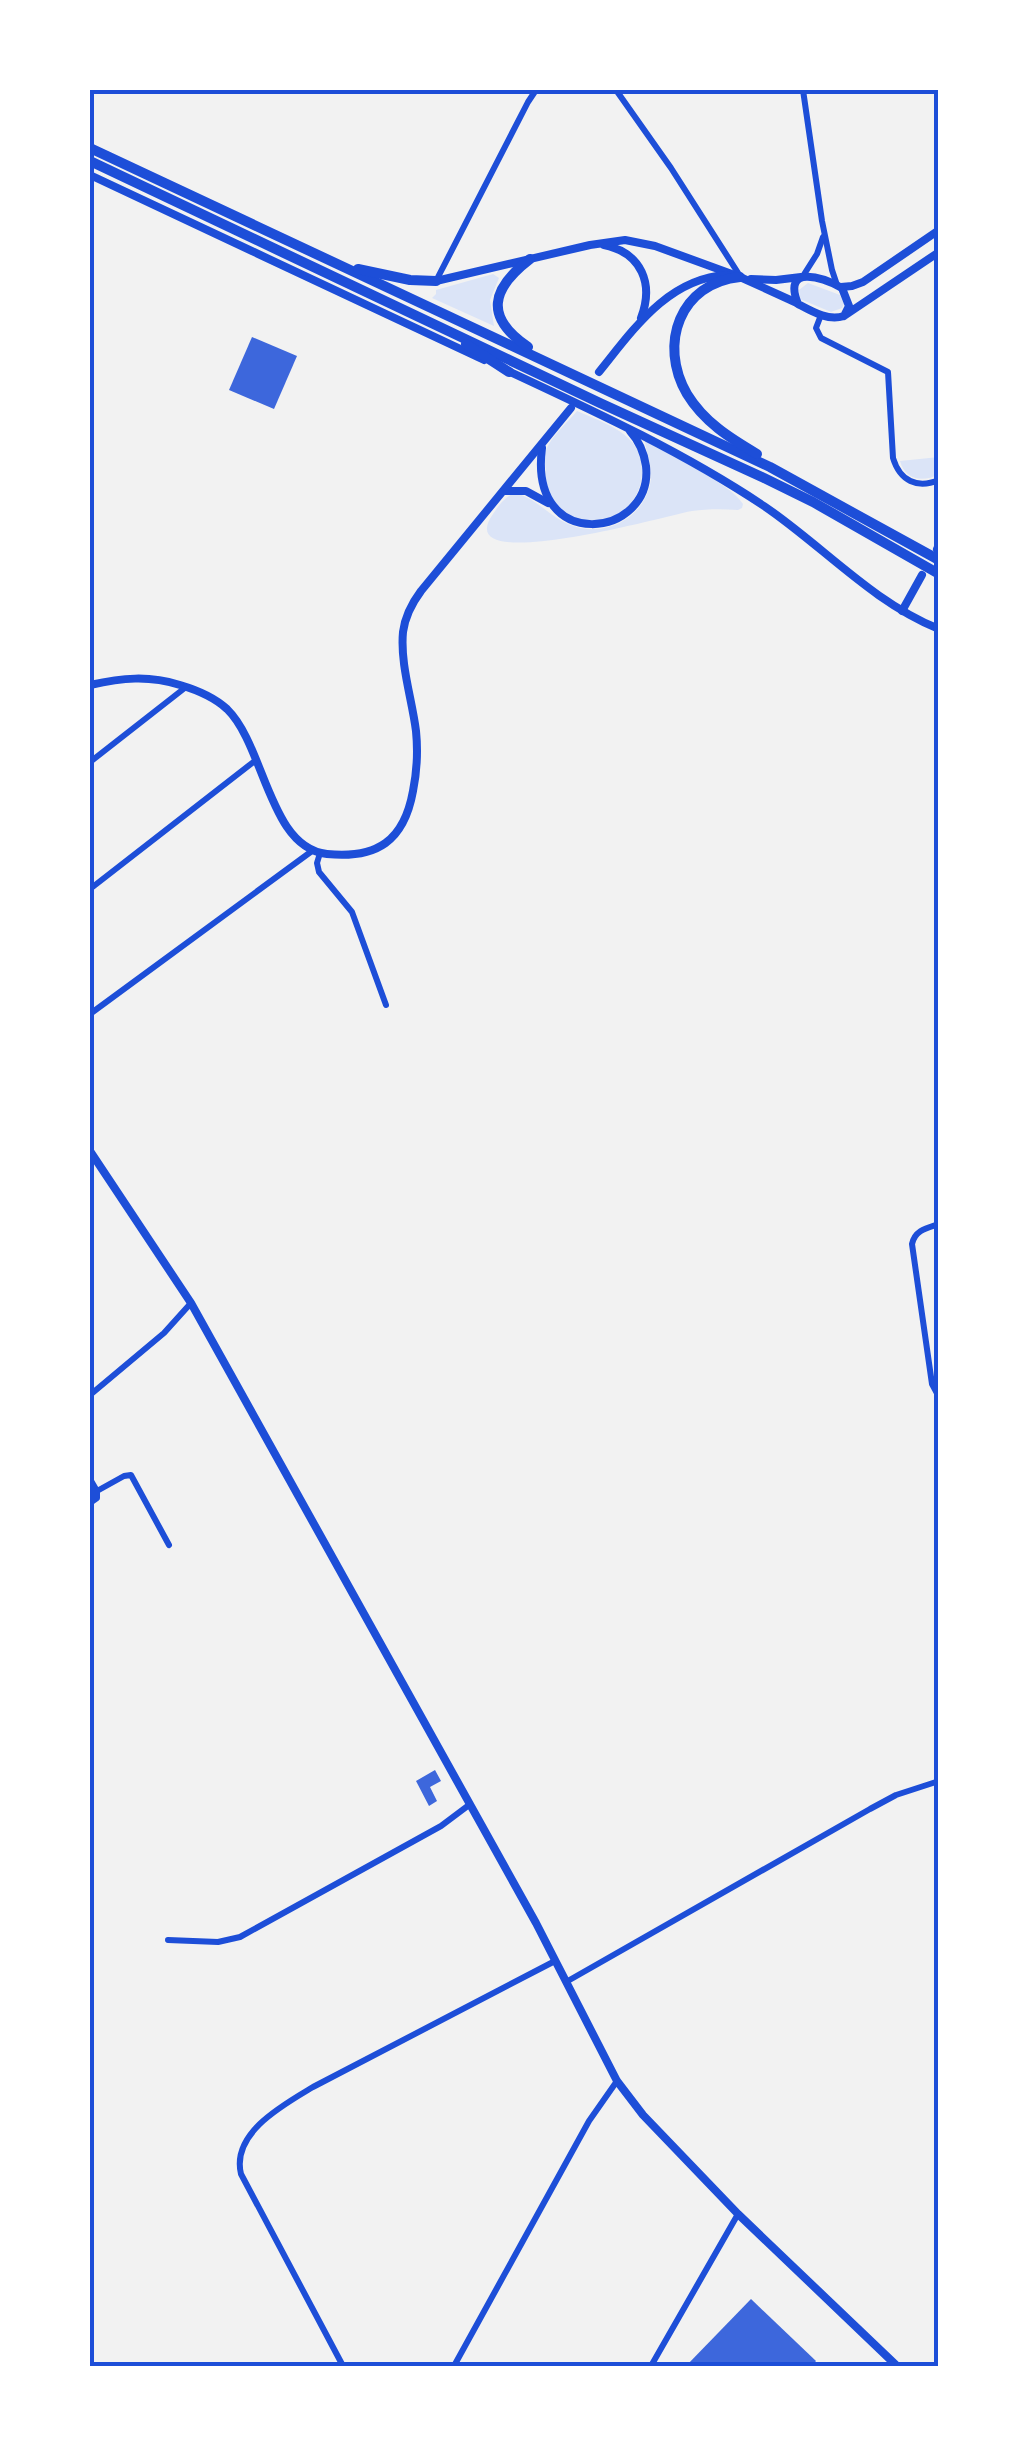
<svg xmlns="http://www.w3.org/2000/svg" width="1029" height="2456" viewBox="0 0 1029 2456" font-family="'Archivo Narrow',sans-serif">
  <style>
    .green { fill: #dbe4f7 }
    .building { fill: #3d67dc }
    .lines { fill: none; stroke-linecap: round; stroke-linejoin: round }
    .minor { stroke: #1d4ed8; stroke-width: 6 }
    .tertiary { stroke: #1d4ed8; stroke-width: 8 }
    .trunk { stroke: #1d4ed8; stroke-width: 10 }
    .neatline { fill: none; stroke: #1d4ed8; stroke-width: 4 }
  </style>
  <rect width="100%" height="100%" fill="#f2f2f2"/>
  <!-- green -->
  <g class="green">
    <path d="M 493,274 L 499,278 L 490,300 L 494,326 L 432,298 L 436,294 L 436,290 Z"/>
    <path d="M 808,283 L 840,295 L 844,304 L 842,308 L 831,312 L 800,299 L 799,290 Z"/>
    <path d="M 577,411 C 606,424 646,435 642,475 C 638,525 569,539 548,492 C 545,486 546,477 546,470 C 545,465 544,459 545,454 C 548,439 567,423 577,411 Z"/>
    <path d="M 645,441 C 669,455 730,483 743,504 L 742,508 L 738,510 C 722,509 707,509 692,511 C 676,513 447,579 493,514 C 499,505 504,498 514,493 C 535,497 549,516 568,524 C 604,540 646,518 651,479 C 652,465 646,453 645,441 Z"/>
    <path d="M 939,457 L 939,474 C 923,483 905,480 900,461 Z"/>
  </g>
  <!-- building -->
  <g class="building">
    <path d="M 252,337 L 297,356 L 274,409 L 229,390 Z"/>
    <path d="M 435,1770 L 441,1781 L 430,1787 L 437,1801 L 429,1806 L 416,1781 Z"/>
    <path d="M 751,2299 L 816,2361 L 812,2366 L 686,2366 Z"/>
  </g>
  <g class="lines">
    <!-- minor -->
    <g class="minor">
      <path d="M 616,90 L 671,168 L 740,276"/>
      <path d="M 803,90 L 822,221 L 832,270 L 837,285"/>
      <path d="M 803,276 L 817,254 L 823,237"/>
      <path d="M 436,281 L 528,102 L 536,90"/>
      <path d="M 821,315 L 816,328 L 821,338 L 888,372 L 893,458 C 900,481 917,489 939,480"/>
      <path d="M 90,762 L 186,687"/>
      <path d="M 320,853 L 317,863 L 319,872 L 352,912 L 386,1005"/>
      <path d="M 90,889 L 256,760"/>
      <path d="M 90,1014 L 312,851"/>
      <path d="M 939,1224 C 927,1228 915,1230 912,1244 L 932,1384 L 939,1397"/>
      <path d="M 90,1395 L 164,1333 L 191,1303"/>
      <path d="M 90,1479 L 97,1491"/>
      <path d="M 90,1503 L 97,1498 L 97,1491 L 124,1476 L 131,1475 L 169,1545"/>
      <path d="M 168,1940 L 218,1942 L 240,1937 L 441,1826 L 469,1805"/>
      <path d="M 566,1982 L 870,1809 L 896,1795 L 939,1781"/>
      <path d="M 343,2366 L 241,2174 C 231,2133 283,2105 313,2087 L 555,1961"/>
      <path d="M 454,2366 L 589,2121 L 617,2081"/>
      <path d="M 651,2366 L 738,2214"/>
    </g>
    <!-- tertiary -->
    <g class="tertiary">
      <path d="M 90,175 L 484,360"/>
      <path d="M 604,245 C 642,253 654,284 641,318"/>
      <path d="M 751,279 L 776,280 L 801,277"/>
      <path d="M 436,281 L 590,245 L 625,240 L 655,246 L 740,277 L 797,303"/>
      <path d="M 841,287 L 852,286 L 863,282 L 939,230"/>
      <path d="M 844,316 L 849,306 L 842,288 C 822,277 782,264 798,304 C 813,312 828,321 844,316 L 939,252"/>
      <path d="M 506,370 C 594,411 683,452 764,506 C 823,546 872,602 939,629"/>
      <path d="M 599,372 C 633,330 668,278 727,275"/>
      <path d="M 542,448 C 528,555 654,538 646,466 C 644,452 639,441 630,431"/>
      <path d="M 505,491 L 526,491 L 548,503"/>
      <path d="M 937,549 L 939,545"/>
      <path d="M 902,611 L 922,575"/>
      <path d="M 90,685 C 122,678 148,675 180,685 C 197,690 214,697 227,709 C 265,746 269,848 327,854 C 377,859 404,841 413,791 C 417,771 418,751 416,731 C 412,699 400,664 403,632 C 405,617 412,603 421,591 L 571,408"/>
      <path d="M 90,1151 L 191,1303 L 536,1923 L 617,2081 L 643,2115 L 738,2214 L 897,2366"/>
    </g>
    <!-- trunk -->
    <g class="trunk">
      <path d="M 90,148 L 770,467 L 939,560"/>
      <path d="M 90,161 L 600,403 L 764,478 L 813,502 L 939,574"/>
      <path d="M 358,269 L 410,280 L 436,281"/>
      <path d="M 740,277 C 680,283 658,344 687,394 C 704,422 730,438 757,454"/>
      <path d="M 466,344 L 509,372"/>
      <path d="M 528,347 C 484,317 491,289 530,259"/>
    </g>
  </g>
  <!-- border -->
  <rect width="1029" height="2456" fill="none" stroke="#ffffff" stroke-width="185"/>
  <rect x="92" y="92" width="844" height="2272" class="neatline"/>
</svg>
